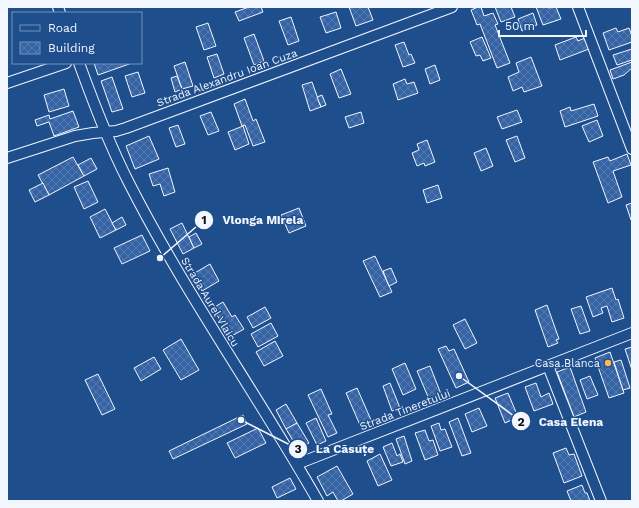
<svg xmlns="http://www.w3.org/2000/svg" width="639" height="508" viewBox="0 0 639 508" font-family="'Work Sans',sans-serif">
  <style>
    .building { fill: url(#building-cross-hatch); stroke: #f2f6ff }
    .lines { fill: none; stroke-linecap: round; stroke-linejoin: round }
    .minor-casing { stroke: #f2f6ff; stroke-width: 12 }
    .minor { stroke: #1f4e8c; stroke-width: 10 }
    .poi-dot { fill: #ffb74d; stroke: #1f4e8c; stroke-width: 1.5 }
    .labels { text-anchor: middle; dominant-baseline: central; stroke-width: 3; stroke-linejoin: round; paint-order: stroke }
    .street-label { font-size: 11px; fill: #f2f6ff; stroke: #1f4e8c }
    .poi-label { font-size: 11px; fill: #f2f6ff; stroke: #1f4e8c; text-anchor: end }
    .leader { fill: none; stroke: #f2f6ff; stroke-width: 1.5 }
    .callout-dot { fill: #f2f6ff; stroke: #1f4e8c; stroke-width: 1.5 }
    .mark-label { font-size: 12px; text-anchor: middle; font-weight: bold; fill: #111 }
    .callout-label { font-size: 12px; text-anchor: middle; font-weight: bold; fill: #f2f6ff; stroke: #1f4e8c; stroke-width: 3; stroke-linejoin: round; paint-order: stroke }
  </style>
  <defs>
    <pattern id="building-cross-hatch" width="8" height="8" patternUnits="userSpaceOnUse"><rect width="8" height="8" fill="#3563a3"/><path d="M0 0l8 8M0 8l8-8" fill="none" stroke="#537ab1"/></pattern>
  </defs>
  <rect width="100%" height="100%" fill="#1f4e8c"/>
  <!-- building -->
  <g class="building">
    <path d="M 249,7 L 261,7 L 263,12 L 239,21 L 235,12 Z"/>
    <path d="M 349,7 L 368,7 L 373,20 L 356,26 Z"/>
    <path d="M 478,7 L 481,7 L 484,16 L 493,13 L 498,24 L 495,25 L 510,63 L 497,68 L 480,24 L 477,25 L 471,10 Z"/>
    <path d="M 495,7 L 511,7 L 515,17 L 501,22 Z"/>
    <path d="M 536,7 L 548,7 L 548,8 L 556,7 L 561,19 L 543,25 Z"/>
    <path d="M 336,12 L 341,28 L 326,33 L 320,17 Z"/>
    <path d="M 533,13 L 537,25 L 522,31 L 518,19 Z"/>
    <path d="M 291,17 L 299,41 L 288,45 L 279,21 Z"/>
    <path d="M 208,23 L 216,46 L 204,50 L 196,27 Z"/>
    <path d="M 616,28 L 618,32 L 629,28 L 632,36 L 632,42 L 609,50 L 603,33 Z"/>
    <path d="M 254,34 L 264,61 L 254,65 L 244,38 Z"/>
    <path d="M 482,37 L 491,58 L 483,61 L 480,55 L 476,56 L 470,42 Z"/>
    <path d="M 576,37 L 578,41 L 585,38 L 589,49 L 560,60 L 555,45 Z"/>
    <path d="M 404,42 L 409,55 L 411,54 L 415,63 L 403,67 L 395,45 Z"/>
    <path d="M 632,49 L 632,60 L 617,65 L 613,55 Z"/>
    <path d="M 217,54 L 224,74 L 214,78 L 207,57 Z"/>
    <path d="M 531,57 L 542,86 L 524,92 L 522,87 L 513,91 L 508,77 L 519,72 L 516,63 Z"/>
    <path d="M 185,62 L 193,86 L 182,89 L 174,66 Z"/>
    <path d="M 632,62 L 632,68 L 624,75 L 613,79 L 610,70 Z"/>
    <path d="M 94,63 L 132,63 L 98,75 Z"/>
    <path d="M 435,65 L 440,80 L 430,84 L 425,69 Z"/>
    <path d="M 341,69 L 351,94 L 339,98 L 330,74 Z"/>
    <path d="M 138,72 L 145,93 L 132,97 L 125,76 Z"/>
    <path d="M 177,76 L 182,89 L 175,92 L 171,78 Z"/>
    <path d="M 112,77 L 123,109 L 112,112 L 101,81 Z"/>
    <path d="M 405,79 L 407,84 L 414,82 L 418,93 L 398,100 L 393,84 Z"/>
    <path d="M 312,82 L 321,107 L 310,111 L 302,85 Z"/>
    <path d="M 64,89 L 69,106 L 49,112 L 44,95 Z"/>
    <path d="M 322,95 L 326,105 L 321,107 L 317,97 Z"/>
    <path d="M 245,99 L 253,121 L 256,119 L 265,142 L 253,146 L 245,125 L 242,126 L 234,104 Z"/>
    <path d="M 594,104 L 598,116 L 565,127 L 560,111 L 570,107 L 571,111 Z"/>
    <path d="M 517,110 L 522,122 L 502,129 L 497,117 Z"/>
    <path d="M 73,111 L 79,127 L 54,136 L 49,122 L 37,126 L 35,120 L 49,115 L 50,119 Z"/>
    <path d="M 211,112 L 219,131 L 208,135 L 200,116 Z"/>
    <path d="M 361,112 L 364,123 L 349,128 L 345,117 Z"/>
    <path d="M 597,120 L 603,136 L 589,142 L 582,126 Z"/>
    <path d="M 178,125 L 185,144 L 176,147 L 169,128 Z"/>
    <path d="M 243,126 L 249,144 L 235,150 L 228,132 Z"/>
    <path d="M 149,136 L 159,159 L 135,169 L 126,146 Z"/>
    <path d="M 517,136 L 525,158 L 515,162 L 506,140 Z"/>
    <path d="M 427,140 L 435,162 L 425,166 L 424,163 L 417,166 L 412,153 L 419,150 L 417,144 Z"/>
    <path d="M 486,148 L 493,166 L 481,171 L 474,153 Z"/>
    <path d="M 627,154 L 631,165 L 613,171 L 622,197 L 608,203 L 593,162 L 608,157 L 610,161 Z"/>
    <path d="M 73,157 L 84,176 L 49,195 L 38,175 Z"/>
    <path d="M 91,158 L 97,169 L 84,176 L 78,165 Z"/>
    <path d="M 168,168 L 175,192 L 164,196 L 160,184 L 153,186 L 149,174 Z"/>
    <path d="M 88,181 L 98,202 L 84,209 L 74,187 Z"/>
    <path d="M 43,183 L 49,195 L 35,202 L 29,190 Z"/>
    <path d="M 438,185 L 442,198 L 427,203 L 423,190 Z"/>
    <path d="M 632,203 L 632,220 L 631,220 L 626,205 Z"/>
    <path d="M 299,208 L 306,226 L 289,233 L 281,215 Z"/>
    <path d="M 105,209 L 116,230 L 100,238 L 90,217 Z"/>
    <path d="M 122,217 L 126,225 L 116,230 L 112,223 Z"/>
    <path d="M 182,223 L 194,248 L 183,254 L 170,229 Z"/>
    <path d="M 196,233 L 202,244 L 194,248 L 189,237 Z"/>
    <path d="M 142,235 L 150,251 L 122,264 L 114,248 Z"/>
    <path d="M 375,256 L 392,292 L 380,297 L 363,261 Z"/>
    <path d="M 210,264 L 219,281 L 202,291 L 193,274 Z"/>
    <path d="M 391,268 L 397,282 L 389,286 L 383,271 Z"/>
    <path d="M 612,288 L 616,300 L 618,299 L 624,318 L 612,322 L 607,306 L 601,308 L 603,313 L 593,317 L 586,297 Z"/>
    <path d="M 223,302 L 232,317 L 235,315 L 244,329 L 230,337 L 213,308 Z"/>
    <path d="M 547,305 L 559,339 L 556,340 L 558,343 L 548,347 L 535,310 Z"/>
    <path d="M 581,306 L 590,331 L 580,334 L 571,309 Z"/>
    <path d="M 265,307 L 271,318 L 253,328 L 247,317 Z"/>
    <path d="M 465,319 L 477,343 L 465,349 L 453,325 Z"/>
    <path d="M 271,323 L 278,336 L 258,347 L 251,334 Z"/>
    <path d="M 181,339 L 199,370 L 181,380 L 163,350 Z"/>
    <path d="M 275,341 L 283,356 L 264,366 L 256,352 Z"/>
    <path d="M 446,346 L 449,351 L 454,349 L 469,382 L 456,388 L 438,349 Z"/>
    <path d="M 632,347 L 632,370 L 625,349 Z"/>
    <path d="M 610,352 L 624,393 L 609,398 L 595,358 Z"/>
    <path d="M 154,357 L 161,369 L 141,381 L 134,368 Z"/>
    <path d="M 621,360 L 630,388 L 623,390 L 614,362 Z"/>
    <path d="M 405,363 L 416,389 L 403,395 L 392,369 Z"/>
    <path d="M 430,366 L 441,394 L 429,399 L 417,371 Z"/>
    <path d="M 570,367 L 586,412 L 574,417 L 557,372 Z"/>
    <path d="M 98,374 L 115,409 L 102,415 L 85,380 Z"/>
    <path d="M 590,376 L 598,395 L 587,399 L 580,380 Z"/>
    <path d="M 390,383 L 400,408 L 392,411 L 383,386 Z"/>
    <path d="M 536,383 L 541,397 L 549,393 L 553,404 L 534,411 L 525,387 Z"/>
    <path d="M 357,388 L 371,420 L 360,425 L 346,393 Z"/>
    <path d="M 321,389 L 332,414 L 328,415 L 337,433 L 328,437 L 308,395 Z"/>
    <path d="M 508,393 L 518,417 L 505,423 L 495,398 Z"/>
    <path d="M 286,404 L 297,423 L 286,429 L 276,410 Z"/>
    <path d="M 479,408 L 487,426 L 472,432 L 465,414 Z"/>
    <path d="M 243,415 L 247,424 L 173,459 L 169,451 Z"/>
    <path d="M 316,418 L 326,441 L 317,445 L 306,423 Z"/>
    <path d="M 458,418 L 471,453 L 462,456 L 449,422 Z"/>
    <path d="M 297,423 L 309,443 L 298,449 L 286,429 Z"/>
    <path d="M 439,423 L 441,430 L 445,429 L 452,447 L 440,451 L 431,426 Z"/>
    <path d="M 258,428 L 266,443 L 235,458 L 227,443 Z"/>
    <path d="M 425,430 L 429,441 L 433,440 L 438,455 L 425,460 L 415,433 Z"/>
    <path d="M 404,436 L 412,461 L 405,464 L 396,439 Z"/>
    <path d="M 392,443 L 397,456 L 400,454 L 403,462 L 391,466 L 383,447 Z"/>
    <path d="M 566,448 L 569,455 L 574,454 L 582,476 L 564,483 L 553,453 Z"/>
    <path d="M 380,454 L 392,480 L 378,486 L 367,461 Z"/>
    <path d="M 337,466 L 353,494 L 341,501 L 338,501 L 333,492 L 327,496 L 317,477 Z"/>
    <path d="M 290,478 L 296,489 L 277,498 L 272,487 Z"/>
    <path d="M 582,485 L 585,493 L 587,493 L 590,501 L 571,501 L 567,491 Z"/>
  </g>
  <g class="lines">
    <!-- minor casing -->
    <g class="minor-casing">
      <g id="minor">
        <path d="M 58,7 L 60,13"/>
        <path d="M 578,7 L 632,149"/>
        <path d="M 79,63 C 94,104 109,144 129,183 C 185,293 257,394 318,501"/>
        <path d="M 7,83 L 66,63"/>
        <path d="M 7,158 L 75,136 L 93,133 L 116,131 L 126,128 L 452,7"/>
        <path d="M 548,366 L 601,501"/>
        <path d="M 297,464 L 632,333"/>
      </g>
    </g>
    <!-- minor -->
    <use href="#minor" class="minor"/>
  </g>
  <!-- markers -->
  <circle class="poi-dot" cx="608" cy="363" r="4"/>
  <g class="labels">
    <!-- street labels -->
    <g class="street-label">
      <text transform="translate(227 78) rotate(-20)">Strada Alexandru Ioan Cuza</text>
      <text transform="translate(210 302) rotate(59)">Strada Aurel Vlaicu</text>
      <text transform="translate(405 410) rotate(-21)">Strada Tineretului</text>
    </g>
    <!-- poi labels -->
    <g class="poi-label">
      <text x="600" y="363">Casa Blanca</text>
    </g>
  </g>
  <!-- callouts -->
  <path class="leader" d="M160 258L204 220M459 376L521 421M241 420L298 449"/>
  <g class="callout-dot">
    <circle cx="160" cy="258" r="4"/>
    <circle cx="459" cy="376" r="4"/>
    <circle cx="241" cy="420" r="4"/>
    <circle cx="204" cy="220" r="10"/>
    <circle cx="521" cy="421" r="10"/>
    <circle cx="298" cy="449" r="10"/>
  </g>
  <g class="mark-label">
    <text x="204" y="224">1</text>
    <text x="521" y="426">2</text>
    <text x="298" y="453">3</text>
  </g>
  <g class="callout-label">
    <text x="263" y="224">Vlonga Mirela</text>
    <text x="571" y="426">Casa Elena</text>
    <text x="345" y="453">La Căsuțe</text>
  </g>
  <!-- border -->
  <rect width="639" height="508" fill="none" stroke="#f2f6ff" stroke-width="16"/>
  <!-- legend -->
  <rect x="12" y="12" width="130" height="52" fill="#1f4e8c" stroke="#7391ba"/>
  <rect x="20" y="25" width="20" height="6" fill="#1f4e8c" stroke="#7391ba"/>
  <text x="48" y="32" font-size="12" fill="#f2f6ff">Road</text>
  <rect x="20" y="42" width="20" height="12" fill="url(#building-cross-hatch)" stroke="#7391ba"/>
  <text x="48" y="52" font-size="12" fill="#f2f6ff">Building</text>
  <!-- scale -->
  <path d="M499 30v6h87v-6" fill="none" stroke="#f2f6ff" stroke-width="2"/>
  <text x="505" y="30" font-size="12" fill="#f2f6ff" stroke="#1f4e8c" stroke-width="3" paint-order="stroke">50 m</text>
</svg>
